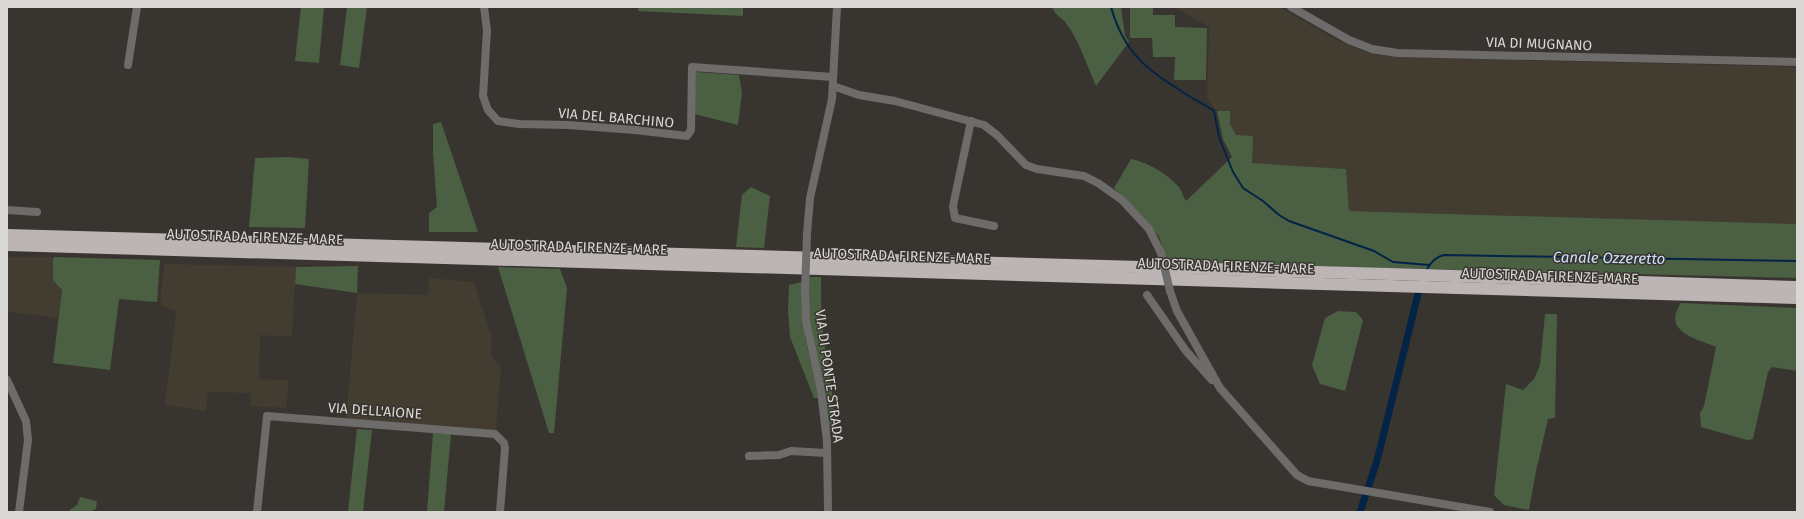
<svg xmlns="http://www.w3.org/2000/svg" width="1804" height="519" viewBox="0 0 1804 519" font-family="'Fira Sans',sans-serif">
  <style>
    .built { fill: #433c31 }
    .green { fill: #4b5f43 }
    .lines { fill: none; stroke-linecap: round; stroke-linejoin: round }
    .stream { stroke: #032347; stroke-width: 2 }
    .canal { stroke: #032347; stroke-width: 7 }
    .street { stroke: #6e6b6b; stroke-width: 8 }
    .highway { stroke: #bdb4b5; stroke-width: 12 }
    .street-bridge { stroke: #6e6b6b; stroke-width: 8 }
    .labels { text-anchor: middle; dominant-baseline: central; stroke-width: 3; stroke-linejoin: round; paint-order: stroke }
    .street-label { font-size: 14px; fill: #dad8d5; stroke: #38342f }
    .water-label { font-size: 15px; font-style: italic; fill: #cbe0fa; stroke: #38342f }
  </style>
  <rect width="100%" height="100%" fill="#38342f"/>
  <!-- built -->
  <g class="built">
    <path d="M 1174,7 L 1280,7 L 1329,36 L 1357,49 L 1391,57 L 1797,67 L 1797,224 L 1349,211 L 1346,169 L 1252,163 L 1230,124 L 1230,111 L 1217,111 L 1207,99 L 1209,27 Z"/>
    <path d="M 7,257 L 54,257 L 53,261 L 62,289 L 58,318 L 7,312 Z"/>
    <path d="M 164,264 L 296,267 L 292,337 L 260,335 L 259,379 L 289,380 L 286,408 L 250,406 L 250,393 L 208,392 L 206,411 L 165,405 L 176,311 L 160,305 Z"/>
    <path d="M 429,278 L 474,282 L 491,336 L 491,356 L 501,367 L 496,431 L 346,420 L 357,293 L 428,295 Z"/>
  </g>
  <!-- green -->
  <g class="green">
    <path d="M 301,7 L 324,7 L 319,63 L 295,61 Z"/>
    <path d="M 347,7 L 367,7 L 359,68 L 340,65 Z"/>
    <path d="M 639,7 L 743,7 L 743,16 L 638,11 Z"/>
    <path d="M 1052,7 L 1121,7 L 1125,35 L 1129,42 L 1096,86 C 1087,66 1080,42 1066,23 C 1061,17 1056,16 1052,7 Z"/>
    <path d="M 1130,7 L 1153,7 L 1153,15 L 1175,15 L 1175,27 L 1207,28 L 1206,80 L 1174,80 L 1175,57 L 1153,57 L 1152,38 L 1130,38 Z"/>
    <path d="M 696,72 L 739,75 L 742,93 L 738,125 L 694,114 Z"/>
    <path d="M 1217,111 L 1230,111 L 1230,124 L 1236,135 L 1253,136 L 1252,163 L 1346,169 L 1349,211 L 1797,224 L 1797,278 L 1168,263 L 1159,237 L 1145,219 L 1114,188 L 1131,159 C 1149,163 1166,173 1179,187 C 1182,191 1183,197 1186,201 L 1232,157 L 1223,139 Z"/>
    <path d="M 441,122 L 478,232 L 429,232 L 429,213 L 437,207 L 433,153 L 433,124 Z"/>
    <path d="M 287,157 L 309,159 L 305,228 L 249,227 L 255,158 Z"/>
    <path d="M 751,187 L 770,196 L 764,248 L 736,247 L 742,195 Z"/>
    <path d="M 54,257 L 160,260 L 157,302 L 119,299 L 110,370 L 53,363 L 62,290 L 53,280 L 53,261 Z"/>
    <path d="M 358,266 L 357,293 L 295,284 L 296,267 Z"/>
    <path d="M 498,267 L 560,269 L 567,288 L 554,433 L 549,433 Z"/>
    <path d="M 808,277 L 821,277 C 821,296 821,314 823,333 C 825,356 840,413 830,433 L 808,327 Z"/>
    <path d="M 802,282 L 805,337 L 819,398 L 814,398 L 790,337 L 788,311 L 789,285 Z"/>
    <path d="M 1681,303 L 1797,308 L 1797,371 L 1772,367 L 1768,372 L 1753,439 L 1747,440 L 1701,427 L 1700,413 L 1704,406 L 1716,347 C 1697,339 1661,332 1681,303 Z"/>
    <path d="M 1338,311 L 1356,312 L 1363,320 L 1345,391 L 1320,384 L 1312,365 L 1325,318 Z"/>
    <path d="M 1545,314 L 1557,314 L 1555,418 L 1548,419 L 1536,471 L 1529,510 L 1504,505 L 1494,495 L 1506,384 L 1523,390 L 1534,379 L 1540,365 Z"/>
    <path d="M 357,429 L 372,430 L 363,512 L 348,511 Z"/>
    <path d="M 433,433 L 451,434 L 444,512 L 427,512 Z"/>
    <path d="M 80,497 L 97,501 L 96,509 L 89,512 L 70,512 L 70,510 L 77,505 Z"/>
  </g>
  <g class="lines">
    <!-- stream -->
    <g class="stream">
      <path d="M 1111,7 C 1125,57 1151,72 1192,98 C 1199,102 1207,106 1214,111 L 1219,137 L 1233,172 L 1243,188 L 1263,201 L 1279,215 L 1289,221 L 1374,251 L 1393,262 L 1429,265"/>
      <path d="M 1427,269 C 1432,261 1436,257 1444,255 L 1797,261"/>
    </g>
    <!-- canal -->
    <path class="canal" d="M 1360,512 L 1377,461 L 1418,294"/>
    <!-- street -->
    <g class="street">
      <path d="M 484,7 L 487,30 L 483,96 L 488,110 L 498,121 L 519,124 L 568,125 L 635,130 L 687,136 L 691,130 L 692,67 L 833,77"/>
      <path d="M 1291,7 L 1349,40 L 1372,49 L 1397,53 L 1797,62"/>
      <path d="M 128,65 L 137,7"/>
      <path d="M 833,86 L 859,95 L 895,101 L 984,125 L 997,135 L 1026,165 L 1037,169 L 1084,176 L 1098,183 L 1122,200 L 1149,229 L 1161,253"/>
      <path d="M 971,121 L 953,206 L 955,218 L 994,226"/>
      <path d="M 7,210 L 37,212"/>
      <path d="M 807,234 L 810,198 L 832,99 L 837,7"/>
      <path d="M 805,291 L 806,321 L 821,391 L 827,442 L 828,512"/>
      <path d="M 1170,291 L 1177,311 L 1220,388 L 1297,475 L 1308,481 L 1490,512"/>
      <path d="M 1147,295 L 1186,351 L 1212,380"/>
      <path d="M 7,380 L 26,421 L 28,440 L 19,512"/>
      <path d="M 749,456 L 779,455 L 791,451 L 826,453"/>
      <path d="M 257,512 L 267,416 L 495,434 L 504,443 L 505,448 L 500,512"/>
    </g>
    <!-- highway -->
    <g class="highway">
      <path d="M 7,235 L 1389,274 L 1797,287"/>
      <path d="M 7,245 L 1797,298"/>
    </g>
    <!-- street-bridge -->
    <g class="street-bridge">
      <path d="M 1161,253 L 1170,291"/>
      <path d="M 805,291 L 807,234"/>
    </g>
  </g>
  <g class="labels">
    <!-- street labels -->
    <g class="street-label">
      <text transform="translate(1539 44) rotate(2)">VIA DI MUGNANO</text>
      <text transform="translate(616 118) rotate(5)">VIA DEL BARCHINO</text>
      <text transform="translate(255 237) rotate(2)">AUTOSTRADA FIRENZE-MARE</text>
      <text transform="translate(579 247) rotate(2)">AUTOSTRADA FIRENZE-MARE</text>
      <text transform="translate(902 256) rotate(2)">AUTOSTRADA FIRENZE-MARE</text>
      <text transform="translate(1226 266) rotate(2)">AUTOSTRADA FIRENZE-MARE</text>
      <text transform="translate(1550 276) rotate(2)">AUTOSTRADA FIRENZE-MARE</text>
      <text transform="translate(829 376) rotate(82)">VIA DI PONTE STRADA</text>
      <text transform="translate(375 411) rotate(4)">VIA DELL'AIONE</text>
    </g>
    <!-- water labels -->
    <g class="water-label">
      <text transform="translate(1609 258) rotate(1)">Canale Ozzeretto</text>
    </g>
  </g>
  <!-- border -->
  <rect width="1804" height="519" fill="none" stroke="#dad8d5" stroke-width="16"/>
</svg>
